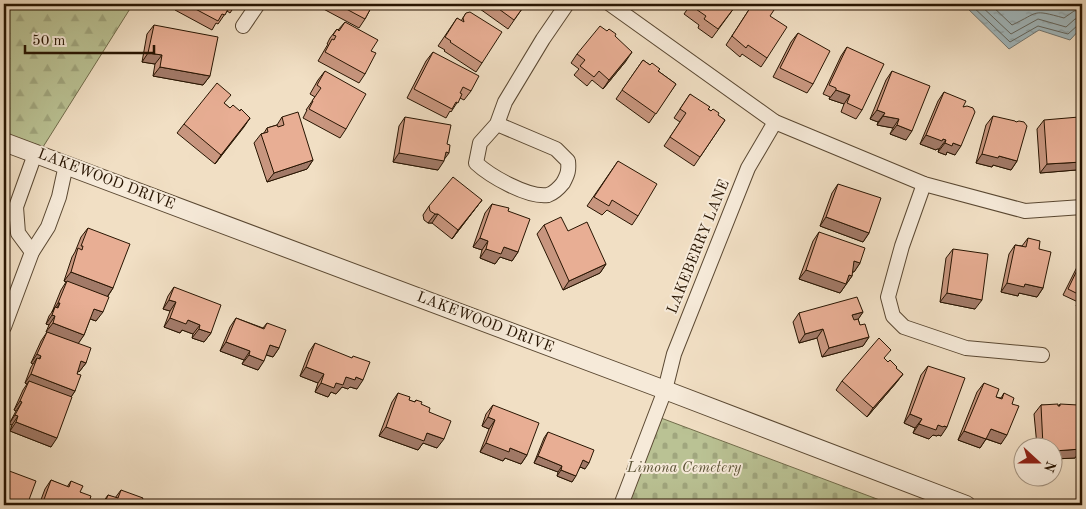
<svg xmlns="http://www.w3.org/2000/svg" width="1086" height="509" viewBox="0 0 1086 509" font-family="'Old Standard TT',serif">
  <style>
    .forest { fill: url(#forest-firs); stroke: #716c4b }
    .cemetery { fill: url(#cemetery-stones); stroke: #716c4b }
    .water { fill: url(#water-ripples); stroke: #717773 }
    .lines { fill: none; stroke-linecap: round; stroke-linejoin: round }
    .shore { stroke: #646760; stroke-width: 1 }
    .minor-casing { stroke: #5a4832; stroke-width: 16 }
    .tertiary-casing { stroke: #5a4832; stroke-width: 20 }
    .minor { stroke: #f6ead9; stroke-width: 14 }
    .tertiary { stroke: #f6ead9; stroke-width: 18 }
    .wall { fill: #c8967f; stroke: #281502 }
    .shaded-wall { fill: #a27a68; stroke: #281502 }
    .building { fill: #e8ae94; stroke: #281502 }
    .labels { text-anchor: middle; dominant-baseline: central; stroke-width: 4; stroke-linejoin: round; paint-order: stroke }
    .street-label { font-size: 15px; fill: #281502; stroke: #f6ead9 }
    .park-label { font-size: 15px; font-style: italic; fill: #5b5235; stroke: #f6ead9 }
  </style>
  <defs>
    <pattern id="forest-firs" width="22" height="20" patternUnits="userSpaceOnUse" patternTransform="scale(1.25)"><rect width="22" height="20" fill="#bac294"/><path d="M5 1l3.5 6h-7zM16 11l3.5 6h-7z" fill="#a0a67e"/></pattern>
    <pattern id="cemetery-stones" width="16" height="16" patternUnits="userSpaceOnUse" patternTransform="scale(1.25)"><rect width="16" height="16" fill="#bac294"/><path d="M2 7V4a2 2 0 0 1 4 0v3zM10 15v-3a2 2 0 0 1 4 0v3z" fill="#a0a67e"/></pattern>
    <pattern id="water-ripples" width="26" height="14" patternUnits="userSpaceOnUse" patternTransform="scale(1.25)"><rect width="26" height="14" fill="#a1b9bf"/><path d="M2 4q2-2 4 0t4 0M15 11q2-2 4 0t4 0" fill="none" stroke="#8b9ea2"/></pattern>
  </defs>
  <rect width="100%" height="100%" fill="#f1dfc4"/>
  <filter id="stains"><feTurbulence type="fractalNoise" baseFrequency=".004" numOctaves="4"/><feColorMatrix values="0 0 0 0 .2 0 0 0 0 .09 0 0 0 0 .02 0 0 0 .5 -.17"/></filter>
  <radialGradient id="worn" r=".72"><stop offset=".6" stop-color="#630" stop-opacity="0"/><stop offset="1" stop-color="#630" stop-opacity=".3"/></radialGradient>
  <!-- forest -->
  <path class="forest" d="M 4,4 L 133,4 L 43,147 L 4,133 Z"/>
  <!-- cemetery -->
  <path class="cemetery" d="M 661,418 L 893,505 L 628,505 Z"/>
  <!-- water -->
  <path class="water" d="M 963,4 L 1082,4 L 1082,27 L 1070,40 L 1039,30 L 1009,49 Z"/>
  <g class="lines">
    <!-- shore -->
    <g class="shore">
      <path d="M 970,4 L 1010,42 L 1038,26 L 1068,34 L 1078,25 L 1082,24"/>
      <path d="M 979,4 L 1011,34 L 1038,19 L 1066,27 L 1075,19 L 1082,18"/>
      <path d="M 990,4 L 1012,25 C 1040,12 1031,9 1064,18 L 1074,11 L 1082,10"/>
    </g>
    <!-- minor casing -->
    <g class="minor-casing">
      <g id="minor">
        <path d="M 610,4 L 775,122 L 924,184 L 1025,211 L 1082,207"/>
        <path d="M 243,26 L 258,4"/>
        <path d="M 497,124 L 556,149 L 568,161 C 569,170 568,174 563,183 C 559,188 554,193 548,195 C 528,198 490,176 476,163 L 480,143 L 497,124 L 505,102 L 543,39 L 567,4"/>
        <path d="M 924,184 L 902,246 L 888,297 L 893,316 L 904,327 L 966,348 L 1042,355"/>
        <path d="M 32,252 L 18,233 L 16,207 L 35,154"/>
        <path d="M 4,327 L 32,252 L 48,227 L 59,197 L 66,165"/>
        <path d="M 621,505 L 665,390 L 674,354 L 748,168 L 775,122"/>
      </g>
    </g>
    <!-- tertiary casing -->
    <g class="tertiary-casing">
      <path id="tertiary" d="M 4,142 L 665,390 L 966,505"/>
    </g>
    <!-- minor -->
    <use href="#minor" class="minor"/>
    <!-- tertiary -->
    <use href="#tertiary" class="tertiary"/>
  </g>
  <!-- wall -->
  <g class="wall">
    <path d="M 179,4 L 236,4 L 230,13 L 227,11 L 218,24 L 216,23 L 212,30 L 175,10 Z"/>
    <path d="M 317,4 L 373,4 L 365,19 L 359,28 L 316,5 Z"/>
    <path d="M 473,4 L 521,4 L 524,6 L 508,29 Z"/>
    <path d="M 691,4 L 737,4 L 712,38 L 698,28 L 699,25 L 684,14 Z"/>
    <path d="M 752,5 L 770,16 L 767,58 L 761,67 L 742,54 L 740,57 L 726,45 Z"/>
    <path d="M 466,13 L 482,63 L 476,72 L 444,51 L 445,50 L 438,46 L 457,18 L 461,21 Z"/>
    <path d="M 345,22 L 371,51 L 365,74 L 359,83 L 318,61 L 328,44 L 327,44 L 330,38 L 337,29 L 338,30 Z"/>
    <path d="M 154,25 L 210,76 L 203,85 L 153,76 L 155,64 L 142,62 L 147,34 Z"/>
    <path d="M 798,33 L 813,84 L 807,93 L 773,77 L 791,42 Z"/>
    <path d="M 615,36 L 626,61 L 603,89 L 592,80 L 587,86 L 574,75 L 579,69 L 571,63 L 577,54 Z"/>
    <path d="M 847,47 L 862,110 L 856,119 L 841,112 L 844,104 L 829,99 L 830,97 L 823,94 L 841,56 Z"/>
    <path d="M 433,52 L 471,91 L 464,100 L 460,98 L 451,112 L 450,111 L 446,118 L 407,98 L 426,61 Z"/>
    <path d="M 643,60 L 676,84 L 649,123 L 616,99 Z"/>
    <path d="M 325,71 L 346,129 L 340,138 L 303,118 L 307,110 L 306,110 L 315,97 L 310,94 L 318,80 Z"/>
    <path d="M 892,71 L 906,140 L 890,134 L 893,128 L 877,125 L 878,122 L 870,119 L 886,80 Z"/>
    <path d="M 944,92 L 963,107 L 955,155 L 947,152 L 946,155 L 938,152 L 939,149 L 937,149 L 936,150 L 920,144 L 938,101 Z"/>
    <path d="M 690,94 L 708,109 L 725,120 L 694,166 L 664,146 L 680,122 L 674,118 Z"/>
    <path d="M 225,104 L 230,108 L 250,118 L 215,164 L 177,133 L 184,124 Z"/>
    <path d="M 993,116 L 1017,161 L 1011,170 L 993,165 L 992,167 L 976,163 L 986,125 Z"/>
    <path d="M 282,117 L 313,160 L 307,169 L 267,182 L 254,143 L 261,134 L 264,133 L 267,128 L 277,125 Z"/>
    <path d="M 405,117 L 438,170 L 393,162 L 399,126 Z"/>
    <path d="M 1044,120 L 1076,170 L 1040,173 L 1037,129 Z"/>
    <path d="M 618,161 L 638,216 L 632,225 L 607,210 L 602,215 L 587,206 Z"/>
    <path d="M 838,184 L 869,233 L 863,242 L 820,226 L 832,193 Z"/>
    <path d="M 482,200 L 452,239 L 432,223 L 428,223 L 424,220 L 423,215 L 429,206 Z"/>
    <path d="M 492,204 L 508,211 L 518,252 L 512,261 L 500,257 L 495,264 L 480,258 L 482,250 L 473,247 L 485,213 Z"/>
    <path d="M 544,225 L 568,231 L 606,264 L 600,273 L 563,290 L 537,234 Z"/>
    <path d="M 88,228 L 113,288 L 108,296 L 96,321 L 90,319 L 84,335 L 78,343 L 86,363 L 79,372 L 78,371 L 77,374 L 75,391 L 71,397 L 51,447 L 10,431 L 12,425 L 9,424 L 16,411 L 14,410 L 23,390 L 27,384 L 25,383 L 31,367 L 33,364 L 31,363 L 41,341 L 47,332 L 46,332 L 49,325 L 46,324 L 49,316 L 52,312 L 61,290 L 66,282 L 64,281 L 72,257 L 75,252 L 81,237 Z"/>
    <path d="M 819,232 L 860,263 L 854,272 L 852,272 L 852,276 L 840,293 L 799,279 L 813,241 Z"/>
    <path d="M 1028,238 L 1039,249 L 1043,288 L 1037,297 L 1019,293 L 1018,296 L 1001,292 L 1009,254 L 1015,245 L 1022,246 Z"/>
    <path d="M 953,249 L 975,309 L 940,302 L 946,258 Z"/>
    <path d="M 1082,259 L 1082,309 L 1076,306 L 1078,302 L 1063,295 L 1079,263 Z"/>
    <path d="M 174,287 L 211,333 L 204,342 L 192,338 L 193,334 L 182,330 L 180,333 L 164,327 L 170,311 L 163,309 L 168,296 Z"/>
    <path d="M 863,312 L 858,319 L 860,325 L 869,337 L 863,346 L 822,357 L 817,338 L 799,343 L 793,322 L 799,313 Z"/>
    <path d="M 236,318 L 263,328 L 267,323 L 279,348 L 273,357 L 266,355 L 258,370 L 242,364 L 244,360 L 220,351 L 230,327 Z"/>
    <path d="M 315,343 L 357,389 L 350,387 L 348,389 L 342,387 L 336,394 L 331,392 L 328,397 L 315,392 L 318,383 L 300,376 L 309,352 Z"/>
    <path d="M 884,359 L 903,374 L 896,383 L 867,417 L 836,390 L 842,381 Z"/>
    <path d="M 928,366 L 941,436 L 938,435 L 937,436 L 933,435 L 929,439 L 913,433 L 915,428 L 904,423 L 921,375 Z"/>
    <path d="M 984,383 L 996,397 L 1001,398 L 1004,393 L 1012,404 L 1001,444 L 986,439 L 980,448 L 958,440 L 977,392 Z"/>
    <path d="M 398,393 L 409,400 L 414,402 L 416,400 L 429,412 L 437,448 L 423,443 L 418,450 L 379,436 L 392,402 Z"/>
    <path d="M 1060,404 L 1075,458 L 1054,459 L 1054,446 L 1037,446 L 1034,414 L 1041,405 L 1059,406 Z"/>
    <path d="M 493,405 L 527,455 L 521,464 L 505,458 L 503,461 L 480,452 L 489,429 L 482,426 L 486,414 Z"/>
    <path d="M 548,432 L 585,469 L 580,467 L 572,482 L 557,476 L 558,472 L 534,463 L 544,438 Z"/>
    <path d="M 51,480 L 67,487 L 71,481 L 80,492 L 88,505 L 39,505 L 45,489 Z"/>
    <path d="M 121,490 L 140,505 L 101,505 L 108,495 L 115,498 Z"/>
  </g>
  <!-- shaded-wall -->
  <g class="shaded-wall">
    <path d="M 632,52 L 626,61 L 603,89 L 609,80 Z"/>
    <path d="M 148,53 L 162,55 L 155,64 L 142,62 Z"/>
    <path d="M 160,67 L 210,76 L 203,85 L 153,76 Z"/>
    <path d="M 836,90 L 850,95 L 844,104 L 829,99 Z"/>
    <path d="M 877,110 L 885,113 L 878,122 L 870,119 Z"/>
    <path d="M 883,116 L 899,119 L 893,128 L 877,125 Z"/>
    <path d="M 250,118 L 244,127 L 215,164 L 221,155 Z"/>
    <path d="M 897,125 L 912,131 L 906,140 L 890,134 Z"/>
    <path d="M 926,135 L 946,140 L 939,149 L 937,149 L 936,150 L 920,144 Z"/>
    <path d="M 945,143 L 953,143 L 961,146 L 955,155 L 947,152 L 946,155 L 938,152 Z"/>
    <path d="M 446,152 L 449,153 L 443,161 L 444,161 L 438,170 L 393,162 L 399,153 Z"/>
    <path d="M 982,154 L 999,156 L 1017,161 L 1011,170 L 993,165 L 992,167 L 976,163 Z"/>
    <path d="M 313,160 L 307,169 L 267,182 L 274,173 Z"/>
    <path d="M 1082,162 L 1076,170 L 1040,173 L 1047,164 Z"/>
    <path d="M 482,200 L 475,209 L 452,239 L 458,230 Z"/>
    <path d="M 435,214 L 438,214 L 432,223 L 428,223 Z"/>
    <path d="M 826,217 L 869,233 L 863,242 L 820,226 Z"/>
    <path d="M 480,238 L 488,241 L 482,250 L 473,247 Z"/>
    <path d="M 504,247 L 518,252 L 512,261 L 500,257 L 495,264 L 480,258 L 486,249 Z"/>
    <path d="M 854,261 L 860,263 L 854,272 L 848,270 Z"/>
    <path d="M 606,264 L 600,273 L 563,290 L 569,281 Z"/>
    <path d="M 806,270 L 849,275 L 852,276 L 840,293 L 799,279 Z"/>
    <path d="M 71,272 L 113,288 L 107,297 L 64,281 Z"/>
    <path d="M 1007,283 L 1025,284 L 1043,288 L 1037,297 L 1019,293 L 1018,296 L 1001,292 Z"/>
    <path d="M 947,293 L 982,300 L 975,309 L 940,302 Z"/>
    <path d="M 169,300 L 176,302 L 170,311 L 163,309 Z"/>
    <path d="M 58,303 L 60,303 L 54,312 L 55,307 L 52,312 Z"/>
    <path d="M 94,309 L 103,312 L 96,321 L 88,318 Z"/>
    <path d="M 863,312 L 857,321 L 846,324 L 852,315 Z"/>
    <path d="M 52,315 L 55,316 L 49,325 L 46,324 Z"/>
    <path d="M 170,318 L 188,320 L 200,325 L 193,334 L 182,330 L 180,333 L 164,327 Z"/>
    <path d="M 53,323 L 84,335 L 78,344 L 46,332 Z"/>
    <path d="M 199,329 L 211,333 L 204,342 L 192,338 Z"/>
    <path d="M 823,329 L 817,338 L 799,343 L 805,334 Z"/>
    <path d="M 869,337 L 863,346 L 822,357 L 829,348 Z"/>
    <path d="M 226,342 L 250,351 L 244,360 L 220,351 Z"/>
    <path d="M 270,345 L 279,348 L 273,357 L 264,354 Z"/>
    <path d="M 37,354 L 41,356 L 35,364 L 37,358 L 33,364 L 31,363 Z"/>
    <path d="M 249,355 L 264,361 L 258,370 L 242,364 Z"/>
    <path d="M 81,361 L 86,363 L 79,372 L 75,370 Z"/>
    <path d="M 306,367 L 324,374 L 318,383 L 300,376 Z"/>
    <path d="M 31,374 L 75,391 L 69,400 L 29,381 L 27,384 L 25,383 Z"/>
    <path d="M 903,374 L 896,383 L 867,417 L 873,408 Z"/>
    <path d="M 346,377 L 356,377 L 363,380 L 357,389 L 350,387 L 348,389 L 342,387 L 336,394 L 331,392 L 328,397 L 315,392 L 321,383 L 336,383 Z"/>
    <path d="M 20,401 L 22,402 L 16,411 L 14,410 Z"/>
    <path d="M 910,414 L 922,419 L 915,428 L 904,423 Z"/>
    <path d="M 15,415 L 18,416 L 12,425 L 9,424 Z"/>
    <path d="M 488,417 L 495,420 L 489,429 L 482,426 Z"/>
    <path d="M 16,422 L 57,438 L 51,447 L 10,431 Z"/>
    <path d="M 919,424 L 938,425 L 947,427 L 941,436 L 938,435 L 937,436 L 933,435 L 929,439 L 913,433 Z"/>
    <path d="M 386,427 L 427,433 L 444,439 L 437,448 L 423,443 L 418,450 L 379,436 Z"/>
    <path d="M 991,429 L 1007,435 L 1001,444 L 984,438 Z"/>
    <path d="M 964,431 L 986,439 L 980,448 L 958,440 Z"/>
    <path d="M 486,443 L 510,448 L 527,455 L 521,464 L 505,458 L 503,461 L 480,452 Z"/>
    <path d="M 1081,449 L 1075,458 L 1054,459 L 1054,451 Z"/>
    <path d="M 538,456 L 562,466 L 558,472 L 534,463 Z"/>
    <path d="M 583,460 L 589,463 L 585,469 L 578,466 Z"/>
    <path d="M 561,470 L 576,476 L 572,482 L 557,476 Z"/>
  </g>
  <!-- building -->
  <g class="building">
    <path d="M 186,4 L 227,4 L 226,5 L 229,7 L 225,15 L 222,14 L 218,21 Z"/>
    <path d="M 337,4 L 373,4 L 365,19 Z"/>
    <path d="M 492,4 L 521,4 L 524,6 L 514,20 Z"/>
    <path d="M 691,4 L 737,4 L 718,29 L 704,19 L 706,16 L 690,5 Z"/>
    <path d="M 759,4 L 764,4 L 774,10 L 770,16 L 787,27 L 767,58 L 748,45 L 746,48 L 732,36 L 752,5 L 756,7 Z"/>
    <path d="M 470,12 L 502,32 L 482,63 L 450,42 L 451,41 L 445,37 L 457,18 L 464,22 L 463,18 L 466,13 Z"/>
    <path d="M 345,22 L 378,40 L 371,51 L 376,53 L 365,74 L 325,52 L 332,39 L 334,40 L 336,36 L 333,35 L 337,29 L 339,31 Z"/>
    <path d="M 154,25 L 218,37 L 210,76 L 160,67 L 162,55 L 148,53 Z"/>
    <path d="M 600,26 L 607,31 L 609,29 L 616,34 L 615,36 L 632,52 L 609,80 L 599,71 L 594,77 L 580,66 L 585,60 L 577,54 Z"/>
    <path d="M 798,33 L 830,51 L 813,84 L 780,68 Z"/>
    <path d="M 847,47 L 884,64 L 862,110 L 847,103 L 850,95 L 836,90 L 836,88 L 829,85 Z"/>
    <path d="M 433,52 L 479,76 L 471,91 L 463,87 L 460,93 L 462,94 L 458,103 L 456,102 L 452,109 L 414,89 Z"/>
    <path d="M 643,60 L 650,65 L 652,63 L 660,69 L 658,71 L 676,84 L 656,114 L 622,90 Z"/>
    <path d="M 325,71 L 366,94 L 346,129 L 309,109 L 313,101 L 312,101 L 321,88 L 317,85 Z"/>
    <path d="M 892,71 L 930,86 L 912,131 L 897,125 L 899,119 L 883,116 L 885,113 L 877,110 Z"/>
    <path d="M 217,83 L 231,95 L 224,103 L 230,108 L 233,105 L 240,111 L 241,109 L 250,118 L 221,155 L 184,124 Z"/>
    <path d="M 944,92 L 966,101 L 963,107 L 967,106 L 973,108 L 975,112 L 961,146 L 953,143 L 952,146 L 945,143 L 946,140 L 943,139 L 942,141 L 926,135 Z"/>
    <path d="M 690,94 L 710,107 L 708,109 L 711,111 L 713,109 L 719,113 L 718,115 L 725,120 L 700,157 L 670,137 L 686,113 L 680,109 Z"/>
    <path d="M 298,112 L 313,160 L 274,173 L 261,134 L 268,132 L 267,128 L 277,125 L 278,127 L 284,125 L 282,117 Z"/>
    <path d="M 993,116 L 1015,121 L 1016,122 L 1019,121 L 1024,122 L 1027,126 L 1017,161 L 999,156 L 998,158 L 982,154 Z"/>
    <path d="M 405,117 L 451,125 L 447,144 L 450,145 L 449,153 L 446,152 L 444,161 L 399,153 Z"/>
    <path d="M 1079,117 L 1082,162 L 1047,164 L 1044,120 Z"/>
    <path d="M 618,161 L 657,184 L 638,216 L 612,200 L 609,206 L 594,197 Z"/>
    <path d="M 453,177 L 482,200 L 458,230 L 438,214 L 435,214 L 430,211 L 429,206 Z"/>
    <path d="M 838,184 L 881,198 L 869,233 L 826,217 Z"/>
    <path d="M 492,204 L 509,208 L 508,211 L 530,219 L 518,252 L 504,247 L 501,254 L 486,249 L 488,241 L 480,238 Z"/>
    <path d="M 561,217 L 568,231 L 587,222 L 606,264 L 569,281 L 544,225 Z"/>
    <path d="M 88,228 L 130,244 L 113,288 L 71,272 L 78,248 L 82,250 L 83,246 L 81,246 Z"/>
    <path d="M 819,232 L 865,248 L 860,263 L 854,261 L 852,276 L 849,275 L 846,284 L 806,270 Z"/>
    <path d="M 1028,238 L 1040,241 L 1039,249 L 1051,252 L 1043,288 L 1025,284 L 1024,287 L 1007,283 L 1015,245 L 1026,247 Z"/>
    <path d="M 953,249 L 988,254 L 982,300 L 947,293 Z"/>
    <path d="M 1082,260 L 1082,300 L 1080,300 L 1082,296 L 1068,289 Z"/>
    <path d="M 67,281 L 109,297 L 103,312 L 94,309 L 84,335 L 53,323 L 55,316 L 52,315 L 55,307 L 58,308 L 60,303 L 58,303 Z"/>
    <path d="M 174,287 L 221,305 L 211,333 L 199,329 L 200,325 L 188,320 L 186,324 L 170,318 L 176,302 L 169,300 Z"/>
    <path d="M 857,297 L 863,312 L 852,315 L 854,320 L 858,319 L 860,325 L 865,324 L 869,337 L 829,348 L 823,329 L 805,334 L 799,313 Z"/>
    <path d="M 236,318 L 264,329 L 267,323 L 286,330 L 279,348 L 270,345 L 264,361 L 249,355 L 250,351 L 226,342 Z"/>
    <path d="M 47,332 L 91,348 L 86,363 L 81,361 L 77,374 L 81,375 L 75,391 L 31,374 L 37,358 L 40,359 L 41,356 L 37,354 Z"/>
    <path d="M 879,338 L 891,350 L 884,358 L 888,362 L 890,360 L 897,367 L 896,368 L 903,374 L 873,408 L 842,381 Z"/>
    <path d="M 315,343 L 352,358 L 353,356 L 370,362 L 363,380 L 356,377 L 355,380 L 346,377 L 343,385 L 336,383 L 334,388 L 321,383 L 324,374 L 306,367 Z"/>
    <path d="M 928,366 L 965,378 L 947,427 L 944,426 L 943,427 L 938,425 L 936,430 L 919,424 L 922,419 L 910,414 Z"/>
    <path d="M 29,381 L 72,397 L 57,438 L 16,422 L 18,416 L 15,415 L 22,402 L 20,401 Z"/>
    <path d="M 984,383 L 999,389 L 996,397 L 1002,399 L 1004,393 L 1014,398 L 1012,404 L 1019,406 L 1007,435 L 991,429 L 986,439 L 964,431 Z"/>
    <path d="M 398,393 L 410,397 L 409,400 L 415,402 L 416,400 L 422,402 L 421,404 L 430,408 L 429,412 L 451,421 L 444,439 L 427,433 L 424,441 L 386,427 Z"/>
    <path d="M 1058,404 L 1058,406 L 1060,406 L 1060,404 L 1078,405 L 1081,449 L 1054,451 L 1054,446 L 1043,446 L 1041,405 Z"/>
    <path d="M 493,405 L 539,423 L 527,455 L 510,448 L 509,452 L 486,443 L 495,420 L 488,417 Z"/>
    <path d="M 548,432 L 594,450 L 589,463 L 583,460 L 576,476 L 561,470 L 562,466 L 538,456 Z"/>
    <path d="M 4,469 L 36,481 L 27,505 L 7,505 L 4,504 L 5,502 L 4,501 Z"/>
    <path d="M 51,480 L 69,487 L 71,481 L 83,486 L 80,492 L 91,496 L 88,505 L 42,505 Z"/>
    <path d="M 121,490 L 143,498 L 140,505 L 104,505 L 108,495 L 118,498 Z"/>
  </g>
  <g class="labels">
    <!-- street labels -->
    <g class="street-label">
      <text transform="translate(106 180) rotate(21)">LAKEWOOD DRIVE</text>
      <text transform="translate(699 247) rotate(-68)">LAKEBERRY LANE</text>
      <text transform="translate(485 323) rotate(21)">LAKEWOOD DRIVE</text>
    </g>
    <!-- park labels -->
    <g class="park-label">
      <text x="684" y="468">Limona Cemetery</text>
    </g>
  </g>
  <!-- margin -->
  <rect width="1086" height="509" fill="none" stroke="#f1dfc4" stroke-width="20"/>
  <rect x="5" y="5" width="1076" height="499" fill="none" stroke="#281502" stroke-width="2.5"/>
  <rect x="10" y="10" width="1066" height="489" fill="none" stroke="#281502"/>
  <!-- north arrow -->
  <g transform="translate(1038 462) rotate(111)"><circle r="24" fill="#f6ead9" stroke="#a49583"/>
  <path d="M0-4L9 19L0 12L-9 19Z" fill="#8f2418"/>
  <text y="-8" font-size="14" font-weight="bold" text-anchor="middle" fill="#281502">N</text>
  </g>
  <!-- scale -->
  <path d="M25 45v8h129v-8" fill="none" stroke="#281502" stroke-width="2.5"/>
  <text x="32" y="45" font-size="15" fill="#281502" stroke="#f6ead9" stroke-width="4" paint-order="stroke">50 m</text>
  <rect width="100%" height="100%" filter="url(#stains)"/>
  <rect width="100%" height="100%" fill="url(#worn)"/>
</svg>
